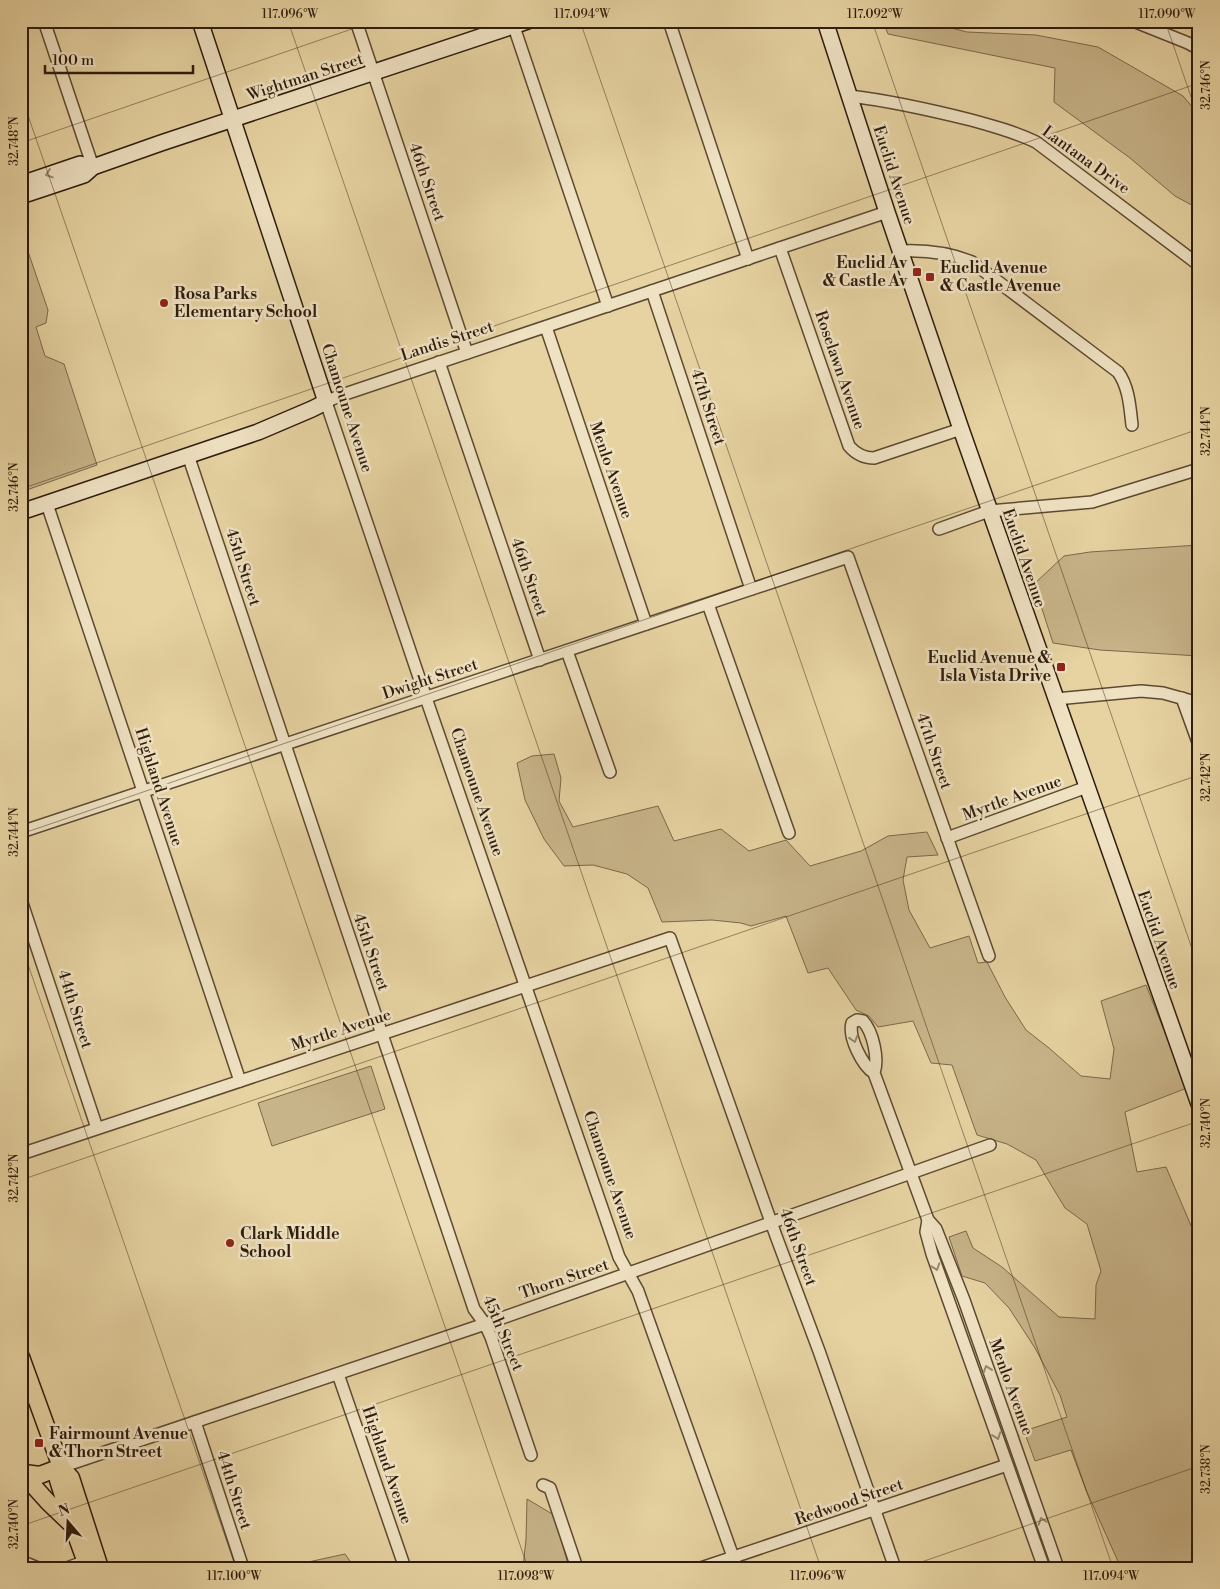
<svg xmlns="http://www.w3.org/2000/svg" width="1220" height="1589" viewBox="0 0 1220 1589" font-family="'Libre Bodoni',serif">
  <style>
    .green { fill: #c8b489; stroke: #7b684b }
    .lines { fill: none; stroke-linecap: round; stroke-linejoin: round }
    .street-casing { stroke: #5c4a32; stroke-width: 14 }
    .secondary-casing { stroke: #2e1c0d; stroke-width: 18 }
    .primary-casing { stroke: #2e1c0d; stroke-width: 19 }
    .street { stroke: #efe2c3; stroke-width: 11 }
    .secondary { stroke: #efe2c3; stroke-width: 15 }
    .primary { stroke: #e7d3a2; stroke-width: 16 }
    .oneway { stroke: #988971 }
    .ticks { fill: none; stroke: #2e1c0d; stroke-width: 1; stroke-opacity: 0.45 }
    .poi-dot { fill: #8f2418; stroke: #efe2c3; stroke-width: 2 }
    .labels { text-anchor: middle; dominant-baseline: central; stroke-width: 5; stroke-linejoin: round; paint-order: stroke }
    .street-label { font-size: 16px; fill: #2e1c0d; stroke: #efe2c3 }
    .poi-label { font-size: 16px; font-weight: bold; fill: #2e1c0d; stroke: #efe2c3; text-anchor: start }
    .neatline { fill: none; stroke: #2e1c0d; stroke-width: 2 }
    .ticks-label { font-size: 12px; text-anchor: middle; fill: #2e1c0d }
  </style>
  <rect width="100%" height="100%" fill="#e7d3a2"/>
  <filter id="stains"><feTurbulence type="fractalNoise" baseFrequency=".004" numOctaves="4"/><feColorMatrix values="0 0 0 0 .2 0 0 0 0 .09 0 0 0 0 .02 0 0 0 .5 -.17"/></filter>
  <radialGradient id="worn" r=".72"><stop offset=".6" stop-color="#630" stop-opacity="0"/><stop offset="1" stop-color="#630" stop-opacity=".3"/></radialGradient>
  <!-- green -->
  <g class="green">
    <path d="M 883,21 L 924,21 L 967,32 L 1036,35 L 1098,47 L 1183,96 L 1199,115 L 1199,209 L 1175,196 L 1130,158 L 1054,102 L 1055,68 L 888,34 Z"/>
    <path d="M 21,231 L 48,310 L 46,323 L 36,327 L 45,356 L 64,364 L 97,465 L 21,492 Z"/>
    <path d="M 1199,545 L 1199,656 L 1100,650 L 1053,643 L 1034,584 L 1064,556 L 1090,552 Z"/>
    <path d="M 554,754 L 561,778 L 559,801 L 573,827 L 658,806 L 674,841 L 721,829 L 749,851 L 786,840 L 810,866 L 861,851 L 888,836 L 927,832 L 938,855 L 907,857 L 903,880 L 909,910 L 930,948 L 969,936 L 978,963 L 987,962 L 1005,997 L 1026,1030 L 1049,1048 L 1081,1076 L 1110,1079 L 1114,1049 L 1101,1001 L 1146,985 L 1187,1088 L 1125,1112 L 1137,1172 L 1166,1167 L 1195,1235 L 1199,1234 L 1199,1568 L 1121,1568 L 1086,1490 L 1071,1450 L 1035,1461 L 1024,1431 L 1067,1417 L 1060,1395 L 1035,1348 L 1009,1308 L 985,1283 L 962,1276 L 949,1237 L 966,1231 L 973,1248 L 1002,1267 L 1059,1317 L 1095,1319 L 1096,1285 L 1101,1271 L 1087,1224 L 1065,1208 L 1036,1160 L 1007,1144 L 977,1135 L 952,1065 L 931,1063 L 913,1021 L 878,1027 L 869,1016 L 856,1010 L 828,968 L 808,973 L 786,916 L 751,926 L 741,923 L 712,920 L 662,922 L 648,888 L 627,874 L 593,865 L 564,866 L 544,839 L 525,800 L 517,763 L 532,756 Z"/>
    <path d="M 371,1066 L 385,1109 L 272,1146 L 258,1103 Z"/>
    <path d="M 527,1499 L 554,1515 L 569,1568 L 523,1568 L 526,1539 Z"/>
    <path d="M 345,1554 L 355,1568 L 302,1568 L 299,1564 Z"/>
  </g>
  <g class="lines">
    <!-- street casing -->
    <g class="street-casing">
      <g id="street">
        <path d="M 44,21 L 93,167"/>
        <path d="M 356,21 L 467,353"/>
        <path d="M 512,21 L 608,306"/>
        <path d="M 669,21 L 748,259"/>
        <path d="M 1133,21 L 1188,43 L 1199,49"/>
        <path d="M 850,96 C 891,101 931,110 971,120 C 993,126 1015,132 1036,142 L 1199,265"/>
        <path d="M 780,248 L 849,446 C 855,453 864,458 874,458 L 961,429"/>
        <path d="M 901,251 C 924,250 950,253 972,262 L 1118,372 C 1129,387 1130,408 1132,425"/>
        <path d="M 652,291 L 751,589"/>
        <path d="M 546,327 L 646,624"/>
        <path d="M 439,362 L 540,660"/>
        <path d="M 188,455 L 474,1309 L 485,1324 L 491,1337 L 531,1455"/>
        <path d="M 47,504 L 240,1081"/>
        <path d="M 939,529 L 989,511 L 1092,502 L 1199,469"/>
        <path d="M 708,604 L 789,833"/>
        <path d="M 567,651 L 610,772"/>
        <path d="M 1182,698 L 1199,745"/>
        <path d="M 1056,699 L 1141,691 L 1163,693 L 1199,703"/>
        <path d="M 21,832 L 848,557 L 989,956"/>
        <path d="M 947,838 L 1087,787"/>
        <path d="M 21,900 L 97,1128"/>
        <path d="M 1187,1072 L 1199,1067"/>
        <path d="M 874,1073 C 862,1065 848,1037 852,1023 L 857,1020 L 863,1021 C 873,1032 879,1059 874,1073 L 928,1220 L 936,1229 L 964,1300 L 1058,1568"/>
        <path d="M 21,1154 L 670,938 L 776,1236 L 819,1351 L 895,1568"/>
        <path d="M 928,1220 L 926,1232 L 932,1254 L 1044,1568"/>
        <path d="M 338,1374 L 405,1568"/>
        <path d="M 195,1422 L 243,1568"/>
        <path d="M 61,1467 L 485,1324 L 990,1145"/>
        <path d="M 543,1485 L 550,1488 L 577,1568"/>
        <path d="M 21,1561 L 38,1568"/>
        <path d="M 67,1568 L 86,1561"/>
        <path d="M 701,1568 L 1007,1465"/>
        <path d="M 737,1568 L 638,1291 L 619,1257 L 426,698 L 326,402 L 339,396 L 887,212"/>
      </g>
    </g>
    <!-- secondary casing -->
    <g class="secondary-casing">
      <g id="secondary">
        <path d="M 825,21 L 887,212 L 961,429 L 1199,1104"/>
        <path d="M 21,184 L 80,164 L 93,167"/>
        <path d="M 21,196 L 84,175 L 93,167 L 161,143 L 528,21"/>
        <path d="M 21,512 L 258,432 L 312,409 L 326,402 L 200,21"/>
      </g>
    </g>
    <!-- primary casing -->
    <g class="primary-casing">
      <g id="primary">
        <path d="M 21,1357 L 61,1467 L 71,1478 L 100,1568"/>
        <path d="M 61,1467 L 58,1480 L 72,1524 L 88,1568"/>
        <path d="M 21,1472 L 48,1502 L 70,1523"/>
        <path d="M 24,1473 L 40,1475 L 61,1467"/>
      </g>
    </g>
    <!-- street -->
    <use href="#street" class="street"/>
    <!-- secondary -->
    <use href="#secondary" class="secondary"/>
    <!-- primary -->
    <use href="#primary" class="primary"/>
  </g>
  <!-- one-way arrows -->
  <defs><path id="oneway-chevron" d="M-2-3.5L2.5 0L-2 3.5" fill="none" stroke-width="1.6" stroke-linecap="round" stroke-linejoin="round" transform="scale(1.25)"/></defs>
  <g class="oneway">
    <use href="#oneway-chevron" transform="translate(49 174) rotate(161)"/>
    <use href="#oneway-chevron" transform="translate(854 1039) rotate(73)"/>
    <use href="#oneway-chevron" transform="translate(936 1267) rotate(71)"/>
    <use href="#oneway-chevron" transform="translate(987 1369) rotate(-109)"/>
    <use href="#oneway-chevron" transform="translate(997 1436) rotate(71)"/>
    <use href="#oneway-chevron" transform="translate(1042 1521) rotate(-108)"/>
  </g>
  <!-- ticks -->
  <path class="ticks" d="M 288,21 L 821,1568M 580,21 L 1113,1568M 872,21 L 1199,969M 1165,21 L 1199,120M 21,95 L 528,1568M 21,143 L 375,21M 21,489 L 1199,83M 21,834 L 1199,429M 21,944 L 236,1568M 21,1180 L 1199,775M 21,1526 L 1199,1121M 904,1568 L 1199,1466"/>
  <!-- markers -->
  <g class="poi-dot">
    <rect x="912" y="267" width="10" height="10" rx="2.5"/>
    <rect x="925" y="272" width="10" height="10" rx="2.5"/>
    <circle cx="164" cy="303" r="5"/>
    <rect x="1056" y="662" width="10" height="10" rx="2.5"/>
    <circle cx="230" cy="1243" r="5"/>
    <rect x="34" y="1438" width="10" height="10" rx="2.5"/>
  </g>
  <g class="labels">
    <!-- street labels -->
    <g class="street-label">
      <text transform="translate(305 77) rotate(-18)">Wightman Street</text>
      <text transform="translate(1086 160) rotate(36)">Lantana Drive</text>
      <text transform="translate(894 175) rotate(72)">Euclid Avenue</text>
      <text transform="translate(427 182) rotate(71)">46th Street</text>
      <text transform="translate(447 341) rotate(-18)">Landis Street</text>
      <text transform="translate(840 370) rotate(71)">Roselawn Avenue</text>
      <text transform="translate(708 407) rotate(72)">47th Street</text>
      <text transform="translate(347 408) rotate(72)">Chamoune Avenue</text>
      <text transform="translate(611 470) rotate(71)">Menlo Avenue</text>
      <text transform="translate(1024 558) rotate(71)">Euclid Avenue</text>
      <text transform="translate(243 567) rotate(72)">45th Street</text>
      <text transform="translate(529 577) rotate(71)">46th Street</text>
      <text transform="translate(430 679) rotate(-18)">Dwight Street</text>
      <text transform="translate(934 751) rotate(71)">47th Street</text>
      <text transform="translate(159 787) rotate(72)">Highland Avenue</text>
      <text transform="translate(477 792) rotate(71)">Chamoune Avenue</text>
      <text transform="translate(1012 798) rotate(-20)">Myrtle Avenue</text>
      <text transform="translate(1159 940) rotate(71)">Euclid Avenue</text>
      <text transform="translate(371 952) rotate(71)">45th Street</text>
      <text transform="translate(75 1009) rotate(72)">44th Street</text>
      <text transform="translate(341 1030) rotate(-18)">Myrtle Avenue</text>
      <text transform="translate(610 1175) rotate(71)">Chamoune Avenue</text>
      <text transform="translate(798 1247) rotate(70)">46th Street</text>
      <text transform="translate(564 1279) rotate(-19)">Thorn Street</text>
      <text transform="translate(503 1333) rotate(67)">45th Street</text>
      <text transform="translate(1011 1387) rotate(70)">Menlo Avenue</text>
      <text transform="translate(387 1465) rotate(71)">Highland Avenue</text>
      <text transform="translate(234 1490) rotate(72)">44th Street</text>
      <text transform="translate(849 1502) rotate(-19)">Redwood Street</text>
    </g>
    <!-- poi labels -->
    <g class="poi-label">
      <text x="907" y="263" text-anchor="end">Euclid Av<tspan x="907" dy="18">&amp; Castle Av</tspan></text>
      <text x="940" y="268">Euclid Avenue<tspan x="940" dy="18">&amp; Castle Avenue</tspan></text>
      <text x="174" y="294">Rosa Parks<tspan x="174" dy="18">Elementary School</tspan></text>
      <text x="1051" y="658" text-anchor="end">Euclid Avenue &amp;<tspan x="1051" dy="18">Isla Vista Drive</tspan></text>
      <text x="240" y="1234">Clark Middle<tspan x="240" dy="18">School</tspan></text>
      <text x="49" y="1434">Fairmount Avenue<tspan x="49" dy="18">&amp; Thorn Street</tspan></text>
    </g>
  </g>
  <!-- margin -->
  <rect width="1220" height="1589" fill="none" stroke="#e7d3a2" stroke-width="55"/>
  <!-- north arrow -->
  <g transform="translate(68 1522) rotate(341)" stroke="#efe2c3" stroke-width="4" paint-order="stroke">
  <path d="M0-4L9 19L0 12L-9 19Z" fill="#2e1c0d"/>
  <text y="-8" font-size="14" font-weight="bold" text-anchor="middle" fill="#2e1c0d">N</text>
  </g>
  <!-- scale -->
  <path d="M45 65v8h148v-8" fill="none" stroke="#2e1c0d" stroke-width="2.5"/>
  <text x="52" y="65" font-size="15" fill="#2e1c0d" stroke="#efe2c3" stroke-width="4" paint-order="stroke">100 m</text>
  <rect x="28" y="28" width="1164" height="1534" class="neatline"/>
  <g class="ticks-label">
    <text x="290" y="18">117.096°W</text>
    <text x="582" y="18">117.094°W</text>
    <text x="875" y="18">117.092°W</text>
    <text x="1167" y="18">117.090°W</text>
    <text transform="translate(1206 85) rotate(-90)" y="4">32.746°N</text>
    <text transform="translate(14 141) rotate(-90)" y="4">32.748°N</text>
    <text transform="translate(1206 431) rotate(-90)" y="4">32.744°N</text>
    <text transform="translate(14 487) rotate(-90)" y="4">32.746°N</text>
    <text transform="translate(1206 777) rotate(-90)" y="4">32.742°N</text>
    <text transform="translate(14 832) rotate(-90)" y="4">32.744°N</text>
    <text transform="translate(1206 1123) rotate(-90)" y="4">32.740°N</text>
    <text transform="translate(14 1178) rotate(-90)" y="4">32.742°N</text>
    <text transform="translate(1206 1469) rotate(-90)" y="4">32.738°N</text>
    <text transform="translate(14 1524) rotate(-90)" y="4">32.740°N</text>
    <text x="234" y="1580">117.100°W</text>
    <text x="526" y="1580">117.098°W</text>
    <text x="818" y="1580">117.096°W</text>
    <text x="1111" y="1580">117.094°W</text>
  </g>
  <rect width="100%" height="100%" filter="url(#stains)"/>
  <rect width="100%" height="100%" fill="url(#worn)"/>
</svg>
